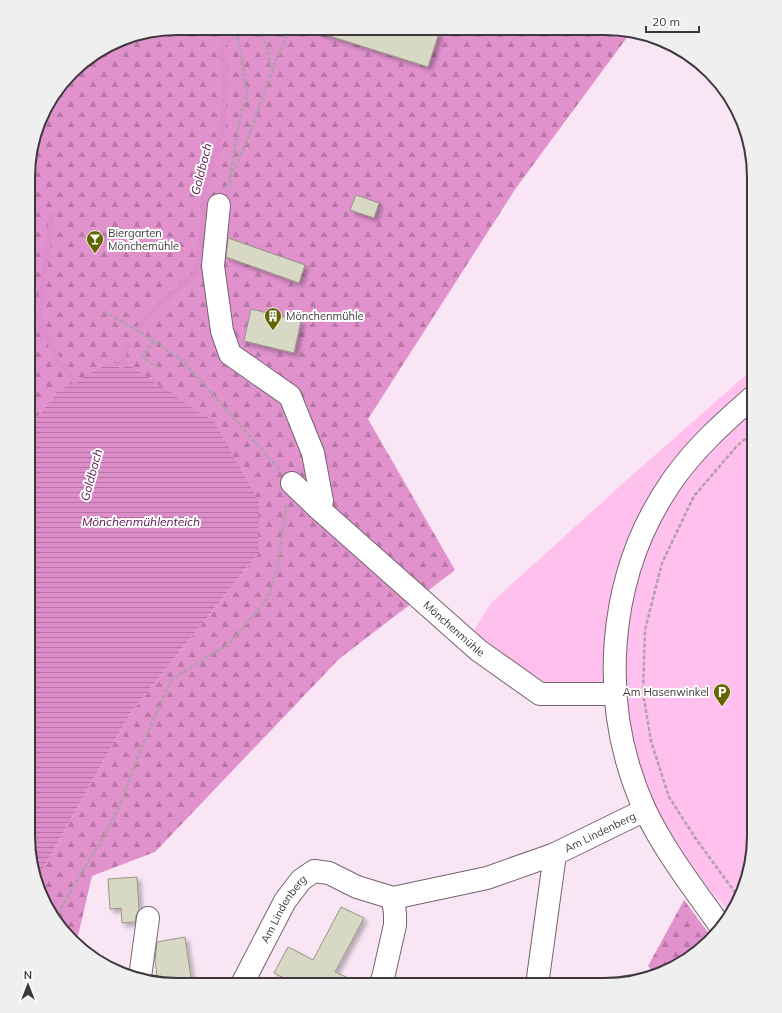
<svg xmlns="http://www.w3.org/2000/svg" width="782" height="1013" viewBox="0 0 782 1013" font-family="Mulish,sans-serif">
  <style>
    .green { fill: #ffc0ee }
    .forest { fill: url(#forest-firs) }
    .water { fill: url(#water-rules) }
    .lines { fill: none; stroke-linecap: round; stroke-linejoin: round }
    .stream { stroke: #dd8ec9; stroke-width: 5.5 }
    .building { fill: #d7d9c4; stroke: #959783; filter: url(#shadow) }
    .minor-casing { stroke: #756470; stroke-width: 24 }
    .path { stroke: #b0a0ab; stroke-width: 2.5; stroke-dasharray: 4 2; stroke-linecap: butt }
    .minor { stroke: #fff; stroke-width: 22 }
    .labels { text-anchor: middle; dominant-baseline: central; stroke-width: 4; stroke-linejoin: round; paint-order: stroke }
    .poi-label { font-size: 11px; fill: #3e373c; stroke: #fff; text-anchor: start }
    .street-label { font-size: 11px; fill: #3e373c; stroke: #fff }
    .water-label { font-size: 12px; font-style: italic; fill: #58124c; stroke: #fff }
    .rim { fill: none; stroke: #3e373c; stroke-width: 2 }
  </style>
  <defs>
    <pattern id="forest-firs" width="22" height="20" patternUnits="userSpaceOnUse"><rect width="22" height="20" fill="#e192cd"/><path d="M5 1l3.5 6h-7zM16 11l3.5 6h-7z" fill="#b878a8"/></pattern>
    <pattern id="water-rules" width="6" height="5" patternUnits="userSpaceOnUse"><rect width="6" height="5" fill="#dd8ec9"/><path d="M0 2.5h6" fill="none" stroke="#b575a4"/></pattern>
    <filter id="shadow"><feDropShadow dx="3.5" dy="3.5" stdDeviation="2" flood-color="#0004"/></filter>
  </defs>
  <rect width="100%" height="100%" fill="#fae5f4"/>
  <!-- green -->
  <path class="green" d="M 754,368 L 754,846 L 746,884 L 731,914 L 697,876 L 656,808 L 639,766 L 628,727 L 625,684 L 543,684 L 473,632 L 491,603 L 630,477 Z"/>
  <!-- forest -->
  <g class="forest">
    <path d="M 177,28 L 624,29 L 631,32 L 516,188 L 368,419 L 455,570 L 339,659 L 155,852 L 92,876 L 76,944 L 65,934 L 44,902 L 38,878 L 130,714 L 258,554 L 56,393 L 29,428 L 29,158 L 48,103 L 79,65 L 129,36 Z"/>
    <path d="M 684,900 L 712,938 L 703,948 L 671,969 L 654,973 L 648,966 Z"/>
  </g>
  <!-- water -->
  <path class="water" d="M 123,361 L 214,422 L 259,502 L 258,554 L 130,714 L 38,878 L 28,836 L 29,428 L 56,393 L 75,381 L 104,366 Z"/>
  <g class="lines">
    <!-- stream -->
    <g class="stream">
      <path d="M 52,215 L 42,289 L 39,318 L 58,360 L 75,381"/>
      <path d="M 141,325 L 146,317 L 195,274 L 202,231 L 205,189 L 223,128 L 225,69 L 221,54 L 223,45 L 242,28"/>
      <path d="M 122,367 L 124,351 L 128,346"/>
    </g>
  </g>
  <!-- building -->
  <g class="building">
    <path d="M 318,28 L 427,29 L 439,33 L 428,67 L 317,32 Z"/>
    <path d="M 356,195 L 379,203 L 374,218 L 350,210 Z"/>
    <path d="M 228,238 L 305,265 L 299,283 L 226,257 Z"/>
    <path d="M 251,309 L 301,321 L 294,353 L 244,341 Z"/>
    <path d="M 137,877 L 139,910 L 136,916 L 135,922 L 122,923 L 121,908 L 110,909 L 108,879 Z"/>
    <path d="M 341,907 L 364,918 L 335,972 L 361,984 L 295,984 L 274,973 L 288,947 L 313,960 Z"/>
    <path d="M 185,937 L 192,984 L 158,984 L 155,961 L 157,942 Z"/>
  </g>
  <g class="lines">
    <!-- minor casing -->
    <g class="minor-casing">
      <g id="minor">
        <path d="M 219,205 L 213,266 L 222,331 L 230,354 L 290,396 L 313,453 L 322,501 L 317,507"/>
        <path id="s1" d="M 292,483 L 317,507 L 478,650 L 540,694 L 615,694"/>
        <path d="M 721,927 C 695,890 665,852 645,810 C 597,705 606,576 672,481 C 695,448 724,422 754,396"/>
        <path d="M 140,977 L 148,918"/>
        <path id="s2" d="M 242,984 L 285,901 L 301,880 L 314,871 L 329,873 L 357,887 L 393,898 L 487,878 L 555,854 L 645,810"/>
        <path d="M 380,984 L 383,978 L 395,925 L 395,914 L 393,898"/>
        <path d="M 537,985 L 555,854"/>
      </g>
    </g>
    <!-- path -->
    <g class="path">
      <path d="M 261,28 L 272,70"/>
      <path d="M 230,178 L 247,141 L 272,71 L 290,28"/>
      <path d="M 226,188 L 229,182 L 240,117 L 247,95 L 240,47 L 235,28"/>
      <path d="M 104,311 L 154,341 L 183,361 L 279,469"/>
      <path d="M 154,341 L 142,357 L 157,367"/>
      <path d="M 739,898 L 696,839 L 669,797 L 651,741 L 643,693 L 645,630 L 662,563 L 694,496 L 737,446 L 754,431"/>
      <path d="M 55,919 L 79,877 L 102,840 L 119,807 L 145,739 L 171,680 L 230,643 L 268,598 L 278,566 L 286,504"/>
    </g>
    <!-- minor -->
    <use href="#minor" class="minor"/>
  </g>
  <!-- icons -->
  <defs>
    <g id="bar-pin" transform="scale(0.9)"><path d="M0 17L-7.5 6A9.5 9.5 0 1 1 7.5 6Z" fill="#626602" stroke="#fff"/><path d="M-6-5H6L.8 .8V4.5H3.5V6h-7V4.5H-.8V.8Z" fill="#fff"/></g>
    <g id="building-pin" transform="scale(0.9)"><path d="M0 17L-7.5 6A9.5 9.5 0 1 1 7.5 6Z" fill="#626602" stroke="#fff"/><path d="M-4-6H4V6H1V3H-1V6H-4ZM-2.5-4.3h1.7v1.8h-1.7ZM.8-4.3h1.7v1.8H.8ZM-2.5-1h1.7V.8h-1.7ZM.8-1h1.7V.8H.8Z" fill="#fff"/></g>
    <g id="parking-pin" transform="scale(0.9)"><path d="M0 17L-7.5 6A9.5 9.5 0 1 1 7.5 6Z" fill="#626602" stroke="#fff"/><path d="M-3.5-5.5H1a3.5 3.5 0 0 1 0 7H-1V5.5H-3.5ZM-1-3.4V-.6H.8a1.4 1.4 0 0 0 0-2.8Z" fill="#fff"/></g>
  </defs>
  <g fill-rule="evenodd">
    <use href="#bar-pin" x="95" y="239"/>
    <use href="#building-pin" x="273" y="316"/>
    <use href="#parking-pin" x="722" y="692"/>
  </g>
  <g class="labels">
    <!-- poi labels -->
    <g class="poi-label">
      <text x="108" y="233">Biergarten<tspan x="108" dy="13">Mönchemühle</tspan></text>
      <text x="286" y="316">Mönchenmühle</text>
      <text x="709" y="692" text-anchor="end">Am Hasenwinkel</text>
    </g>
    <!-- street labels -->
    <g class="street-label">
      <text stroke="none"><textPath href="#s1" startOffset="218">Mönchenmühle</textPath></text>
      <text stroke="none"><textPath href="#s2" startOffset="438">Am Lindenberg</textPath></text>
      <text stroke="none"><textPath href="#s2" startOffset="86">Am Lindenberg</textPath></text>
    </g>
    <!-- water labels -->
    <g class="water-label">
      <text transform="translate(201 169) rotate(-76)">Goldbach</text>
      <text transform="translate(91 475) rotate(-75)">Goldbach</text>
      <text x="141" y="521">Mönchenmühlenteich</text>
    </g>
  </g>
  <!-- crop -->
  <path d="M0 0H782V1013H0ZM177 35H605A142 142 0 0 1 747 177V836A142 142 0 0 1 605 978H177A142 142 0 0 1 35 836V177A142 142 0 0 1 177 35Z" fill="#f0efef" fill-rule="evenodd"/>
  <path class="rim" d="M177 35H605A142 142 0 0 1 747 177V836A142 142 0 0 1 605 978H177A142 142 0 0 1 35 836V177A142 142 0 0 1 177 35Z"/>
  <!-- north arrow -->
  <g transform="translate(28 985)" stroke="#ffffff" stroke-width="3" paint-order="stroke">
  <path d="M0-3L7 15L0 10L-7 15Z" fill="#3e373c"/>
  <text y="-6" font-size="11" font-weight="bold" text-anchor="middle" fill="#3e373c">N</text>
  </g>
  <!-- scale -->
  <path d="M646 26v6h53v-6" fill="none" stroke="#3e373c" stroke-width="2"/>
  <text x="652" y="26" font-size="12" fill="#3e373c" stroke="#ffffff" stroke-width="3" paint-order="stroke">20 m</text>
</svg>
